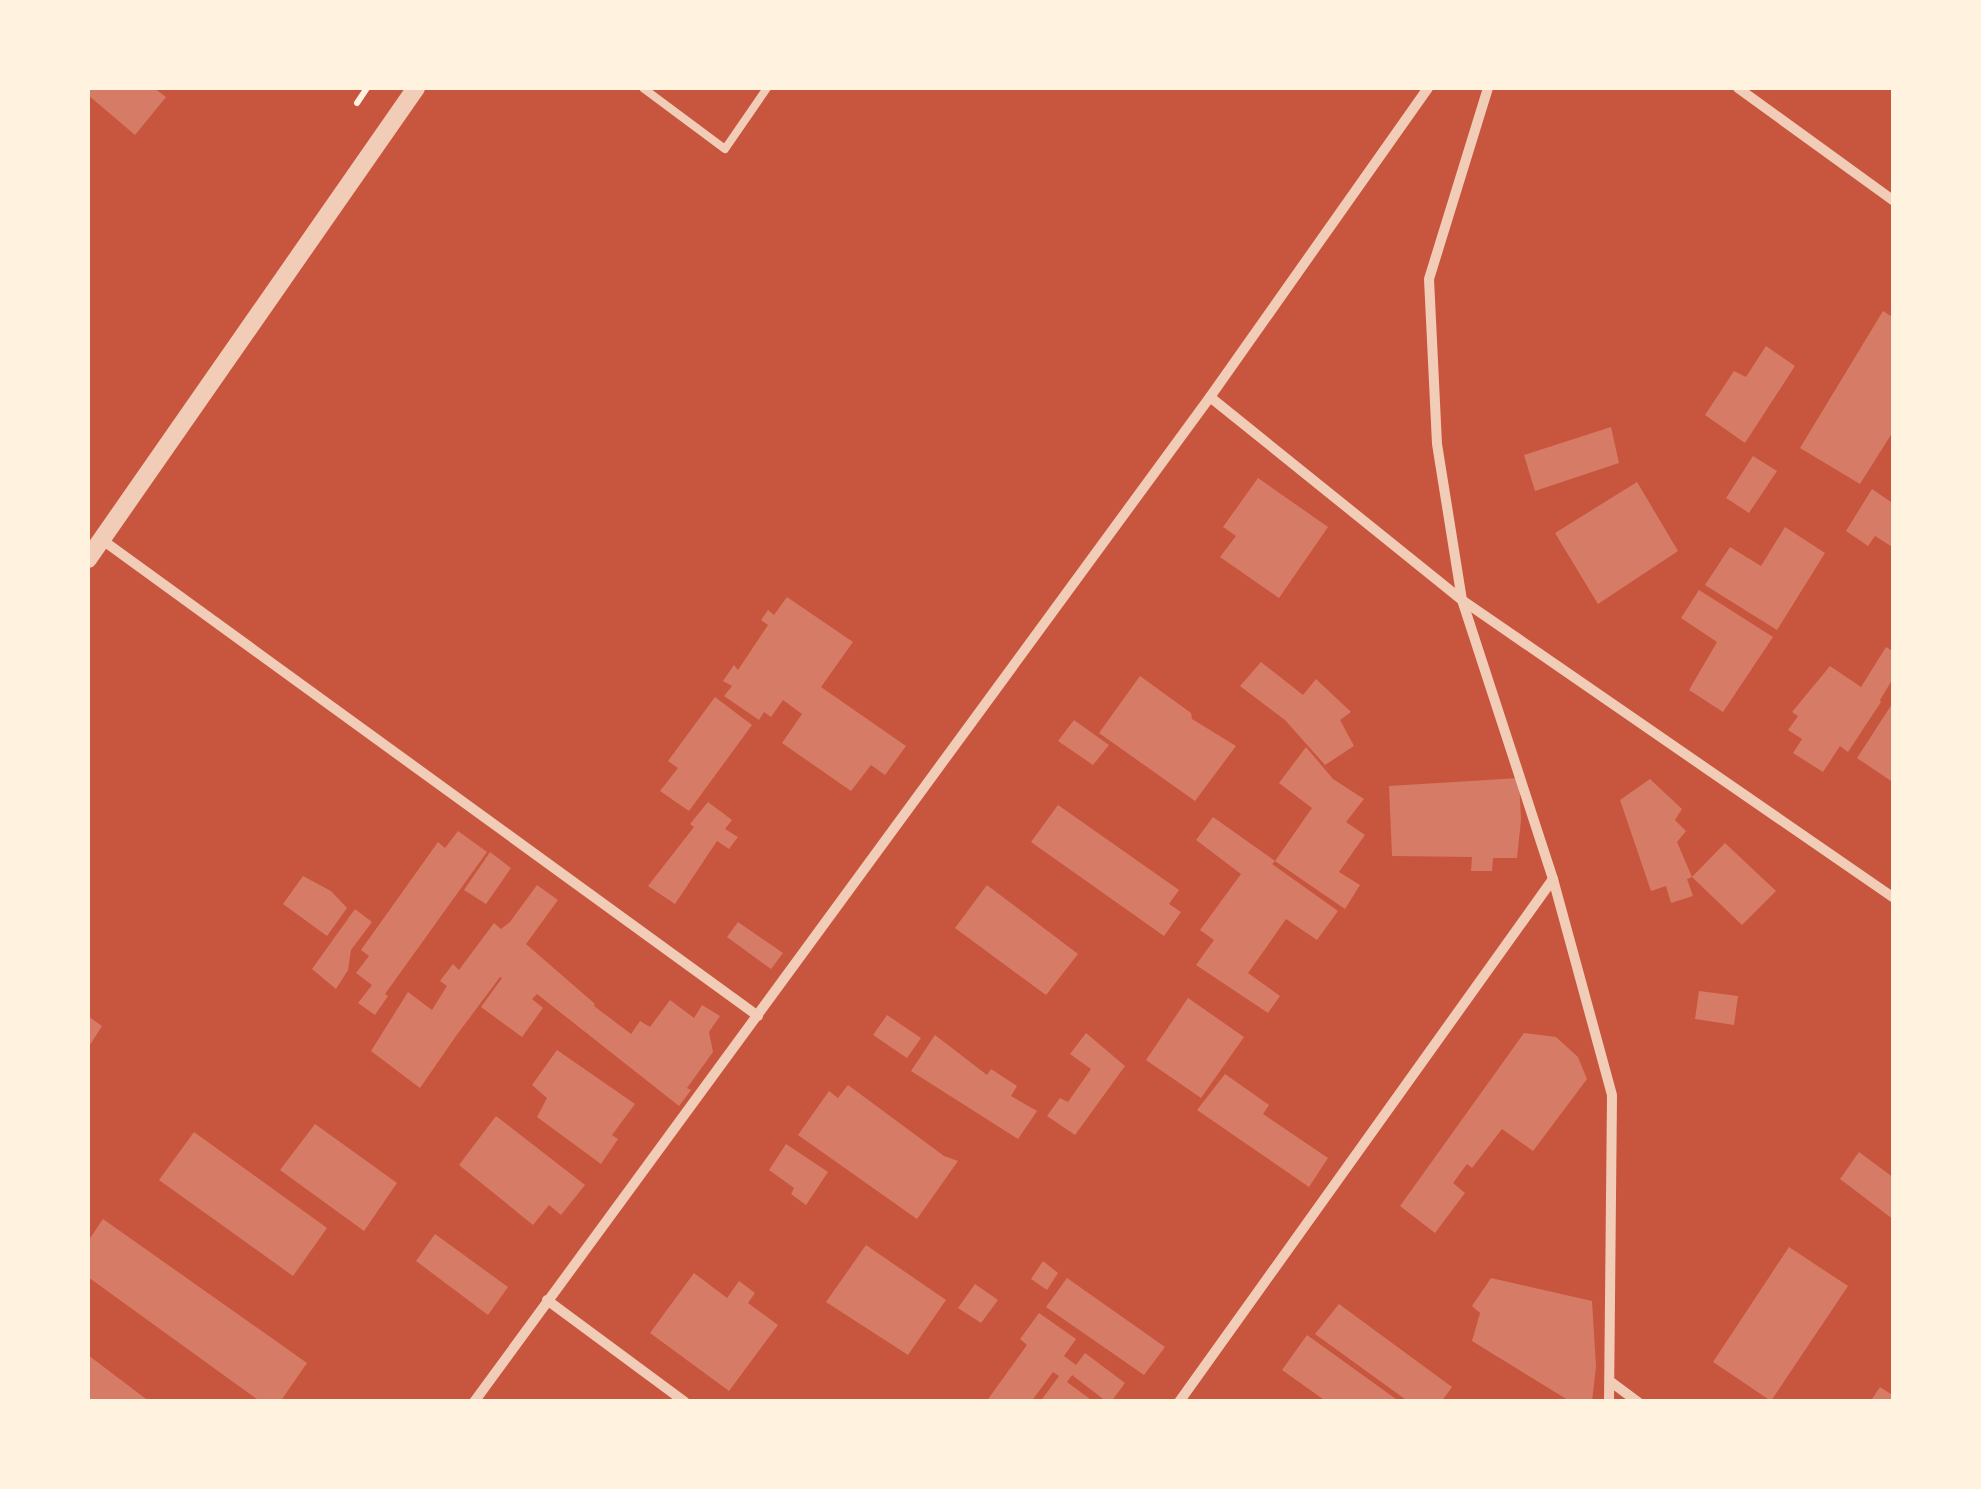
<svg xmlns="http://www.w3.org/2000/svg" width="1981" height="1489" viewBox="0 0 1981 1489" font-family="Poppins,sans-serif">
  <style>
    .building { fill: #d67c66 }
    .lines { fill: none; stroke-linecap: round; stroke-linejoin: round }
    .path { stroke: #fff3e0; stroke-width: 6 }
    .service { stroke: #f1ccb7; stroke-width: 8 }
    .minor { stroke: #f1ccb7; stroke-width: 10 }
    .tertiary { stroke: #f1ccb7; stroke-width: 18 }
  </style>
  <rect width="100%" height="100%" fill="#c8553d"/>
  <!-- building -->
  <g class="building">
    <path d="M 88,88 L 154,88 L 166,97 L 135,135 L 88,95 Z"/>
    <path d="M 1883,311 L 1894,318 L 1894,430 L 1860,484 L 1800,448 Z"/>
    <path d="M 1766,346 L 1795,366 L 1745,443 L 1705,415 L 1734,371 L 1746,377 Z"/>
    <path d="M 1611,427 L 1619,463 L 1535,491 L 1524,455 Z"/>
    <path d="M 1753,456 L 1777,471 L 1749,513 L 1726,498 Z"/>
    <path d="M 1258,478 L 1328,527 L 1279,598 L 1220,557 L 1236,536 L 1223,527 Z"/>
    <path d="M 1637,482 L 1678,551 L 1598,604 L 1555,533 Z"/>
    <path d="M 1872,489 L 1894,504 L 1894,548 L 1875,536 L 1868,546 L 1846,531 Z"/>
    <path d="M 1785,527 L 1825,553 L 1777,630 L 1705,585 L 1730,547 L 1761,566 Z"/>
    <path d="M 1699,590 L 1773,637 L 1723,712 L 1689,690 L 1717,642 L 1681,618 Z"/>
    <path d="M 787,597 L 853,642 L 821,687 L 906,746 L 885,775 L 871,765 L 851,791 L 782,743 L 802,714 L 783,700 L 771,717 L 764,712 L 759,720 L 724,696 L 732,686 L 723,681 L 734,665 L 738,670 L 768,625 L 761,620 L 768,610 L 774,615 Z"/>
    <path d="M 1886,647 L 1894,652 L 1894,677 L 1880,700 L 1881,702 L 1848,752 L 1840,746 L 1823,772 L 1793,753 L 1802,739 L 1788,730 L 1798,716 L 1792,712 L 1830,666 L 1861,687 Z"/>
    <path d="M 1261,662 L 1303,695 L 1316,679 L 1351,712 L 1340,720 L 1354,746 L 1325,765 L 1285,720 L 1240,686 Z"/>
    <path d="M 1140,676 L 1191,713 L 1192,719 L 1236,746 L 1195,801 L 1099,733 Z"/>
    <path d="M 715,697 L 752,725 L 689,811 L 660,791 L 678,768 L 668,761 Z"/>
    <path d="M 1894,701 L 1894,783 L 1857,758 Z"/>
    <path d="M 1074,720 L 1109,745 L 1093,765 L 1058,741 Z"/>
    <path d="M 1306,747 L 1333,779 L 1364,799 L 1346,822 L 1365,835 L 1339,872 L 1360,885 L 1345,909 L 1275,861 L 1312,808 L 1279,783 Z"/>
    <path d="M 1519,778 L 1521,820 L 1517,858 L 1493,858 L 1492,871 L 1471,871 L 1472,857 L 1392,856 L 1389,786 Z"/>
    <path d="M 1650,779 L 1682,809 L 1675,820 L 1686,831 L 1677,842 L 1692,877 L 1687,879 L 1693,896 L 1671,903 L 1666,886 L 1651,891 L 1620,800 Z"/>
    <path d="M 708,802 L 732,820 L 725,829 L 738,837 L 729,849 L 717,841 L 675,904 L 648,886 L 694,827 L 690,824 Z"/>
    <path d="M 1058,805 L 1179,890 L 1169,904 L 1181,912 L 1164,936 L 1031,842 Z"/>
    <path d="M 1213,817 L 1275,861 L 1272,864 L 1338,911 L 1317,940 L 1286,919 L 1268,945 L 1248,973 L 1280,996 L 1268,1013 L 1196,965 L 1214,940 L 1200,930 L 1241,874 L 1196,840 Z"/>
    <path d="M 458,831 L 487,852 L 385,994 L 388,996 L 375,1015 L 358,1003 L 372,985 L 356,973 L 369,956 L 361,950 L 438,842 L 445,848 Z"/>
    <path d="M 1725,843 L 1776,891 L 1742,925 L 1692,877 Z"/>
    <path d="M 490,852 L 511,868 L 486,904 L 464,890 Z"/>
    <path d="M 303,876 L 331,891 L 347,908 L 327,936 L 283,904 Z"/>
    <path d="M 537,885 L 558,900 L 526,944 L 595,1004 L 594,1006 L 631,1034 L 640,1021 L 650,1027 L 670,1000 L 694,1018 L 702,1005 L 720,1016 L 709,1032 L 713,1052 L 687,1088 L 691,1090 L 679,1106 L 537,994 L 532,999 L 543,1008 L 522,1037 L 481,1007 L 502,978 L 500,977 L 456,1036 L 420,1088 L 371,1051 L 408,992 L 432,1010 L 447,986 L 440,981 L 453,964 L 459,970 L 494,923 L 501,929 L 510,922 Z"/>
    <path d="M 987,885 L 1078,954 L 1046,995 L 955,928 Z"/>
    <path d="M 355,909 L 372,922 L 351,950 L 348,970 L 336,989 L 312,969 Z"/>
    <path d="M 738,922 L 783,953 L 771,969 L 727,937 Z"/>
    <path d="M 1699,991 L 1738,996 L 1734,1025 L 1695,1019 Z"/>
    <path d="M 1188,998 L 1244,1037 L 1201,1098 L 1146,1060 Z"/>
    <path d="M 887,1015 L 921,1038 L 907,1058 L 873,1035 Z"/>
    <path d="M 88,1016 L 102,1026 L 88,1048 Z"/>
    <path d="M 1086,1033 L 1125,1066 L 1075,1135 L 1047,1116 L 1060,1098 L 1068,1102 L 1091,1069 L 1070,1054 Z"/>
    <path d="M 1524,1033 L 1556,1037 L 1578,1057 L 1587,1079 L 1533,1151 L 1502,1129 L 1472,1168 L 1467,1164 L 1453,1183 L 1465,1193 L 1435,1233 L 1400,1206 Z"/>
    <path d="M 935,1035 L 987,1075 L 991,1069 L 1017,1086 L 1011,1096 L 1037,1111 L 1018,1139 L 911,1071 Z"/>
    <path d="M 557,1050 L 635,1104 L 612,1135 L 618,1139 L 601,1164 L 537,1117 L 547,1098 L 532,1085 Z"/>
    <path d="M 1225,1074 L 1269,1105 L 1263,1114 L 1328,1158 L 1309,1187 L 1197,1110 Z"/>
    <path d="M 848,1085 L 944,1156 L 958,1161 L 917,1219 L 798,1135 L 829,1091 L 838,1098 Z"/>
    <path d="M 496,1116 L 585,1185 L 561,1215 L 549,1205 L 533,1225 L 459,1165 Z"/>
    <path d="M 315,1124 L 397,1183 L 364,1231 L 280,1170 Z"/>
    <path d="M 194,1132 L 327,1228 L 293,1276 L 159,1180 Z"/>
    <path d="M 786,1144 L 828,1172 L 806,1205 L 791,1194 L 794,1188 L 769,1170 Z"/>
    <path d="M 1859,1152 L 1894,1178 L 1894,1220 L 1840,1179 Z"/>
    <path d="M 103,1219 L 307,1363 L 280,1402 L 261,1402 L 88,1277 L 88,1241 Z"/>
    <path d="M 435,1234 L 508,1287 L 488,1315 L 416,1261 Z"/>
    <path d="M 866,1245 L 946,1300 L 908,1355 L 826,1302 Z"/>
    <path d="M 1789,1247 L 1848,1286 L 1771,1401 L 1713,1362 Z"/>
    <path d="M 1043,1261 L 1058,1273 L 1047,1290 L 1031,1279 Z"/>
    <path d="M 694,1273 L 727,1298 L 739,1281 L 755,1293 L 748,1303 L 778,1325 L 729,1391 L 650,1333 Z"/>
    <path d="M 1067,1278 L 1165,1347 L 1144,1375 L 1046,1307 Z"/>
    <path d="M 1491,1278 L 1592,1301 L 1596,1366 L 1592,1402 L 1571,1402 L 1472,1341 L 1480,1313 L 1472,1306 Z"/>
    <path d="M 975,1284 L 998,1300 L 981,1323 L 958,1308 Z"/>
    <path d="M 1339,1304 L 1452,1387 L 1441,1402 L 1409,1402 L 1315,1334 Z"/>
    <path d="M 1039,1313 L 1076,1339 L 1064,1356 L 1076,1365 L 1085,1353 L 1125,1383 L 1111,1402 L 1107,1402 L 1072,1375 L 1067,1382 L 1094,1402 L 1040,1402 L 1059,1376 L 1053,1372 L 1031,1402 L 986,1402 L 1027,1345 L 1020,1339 Z"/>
    <path d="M 1307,1335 L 1371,1381 L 1400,1402 L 1327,1402 L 1282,1370 Z"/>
    <path d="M 88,1355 L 150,1402 L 88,1402 Z"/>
    <path d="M 1880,1387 L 1894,1396 L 1894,1402 L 1870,1402 Z"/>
  </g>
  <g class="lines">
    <!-- path -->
    <path class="path" d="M 357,103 L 367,88"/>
    <!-- service -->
    <path class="service" d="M 643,88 L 725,149 L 767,88"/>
    <!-- minor -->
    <g class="minor">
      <path d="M 1488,88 L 1429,279 L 1437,444 L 1462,600 L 1553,879 L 1612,1095 L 1609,1402"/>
      <path d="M 1738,88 L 1894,201"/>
      <path d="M 1210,397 L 1462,600 L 1894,898"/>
      <path d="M 101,539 L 758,1016"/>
      <path d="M 547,1300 L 685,1402"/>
      <path d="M 1611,1382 L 1638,1402"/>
      <path d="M 474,1402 L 1210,397 L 1428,88"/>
      <path d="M 1179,1402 L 1553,879"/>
    </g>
    <!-- tertiary -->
    <path class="tertiary" d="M 88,559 L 416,88"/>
  </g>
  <!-- border -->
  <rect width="1981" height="1489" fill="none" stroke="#fff3e0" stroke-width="180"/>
</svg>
